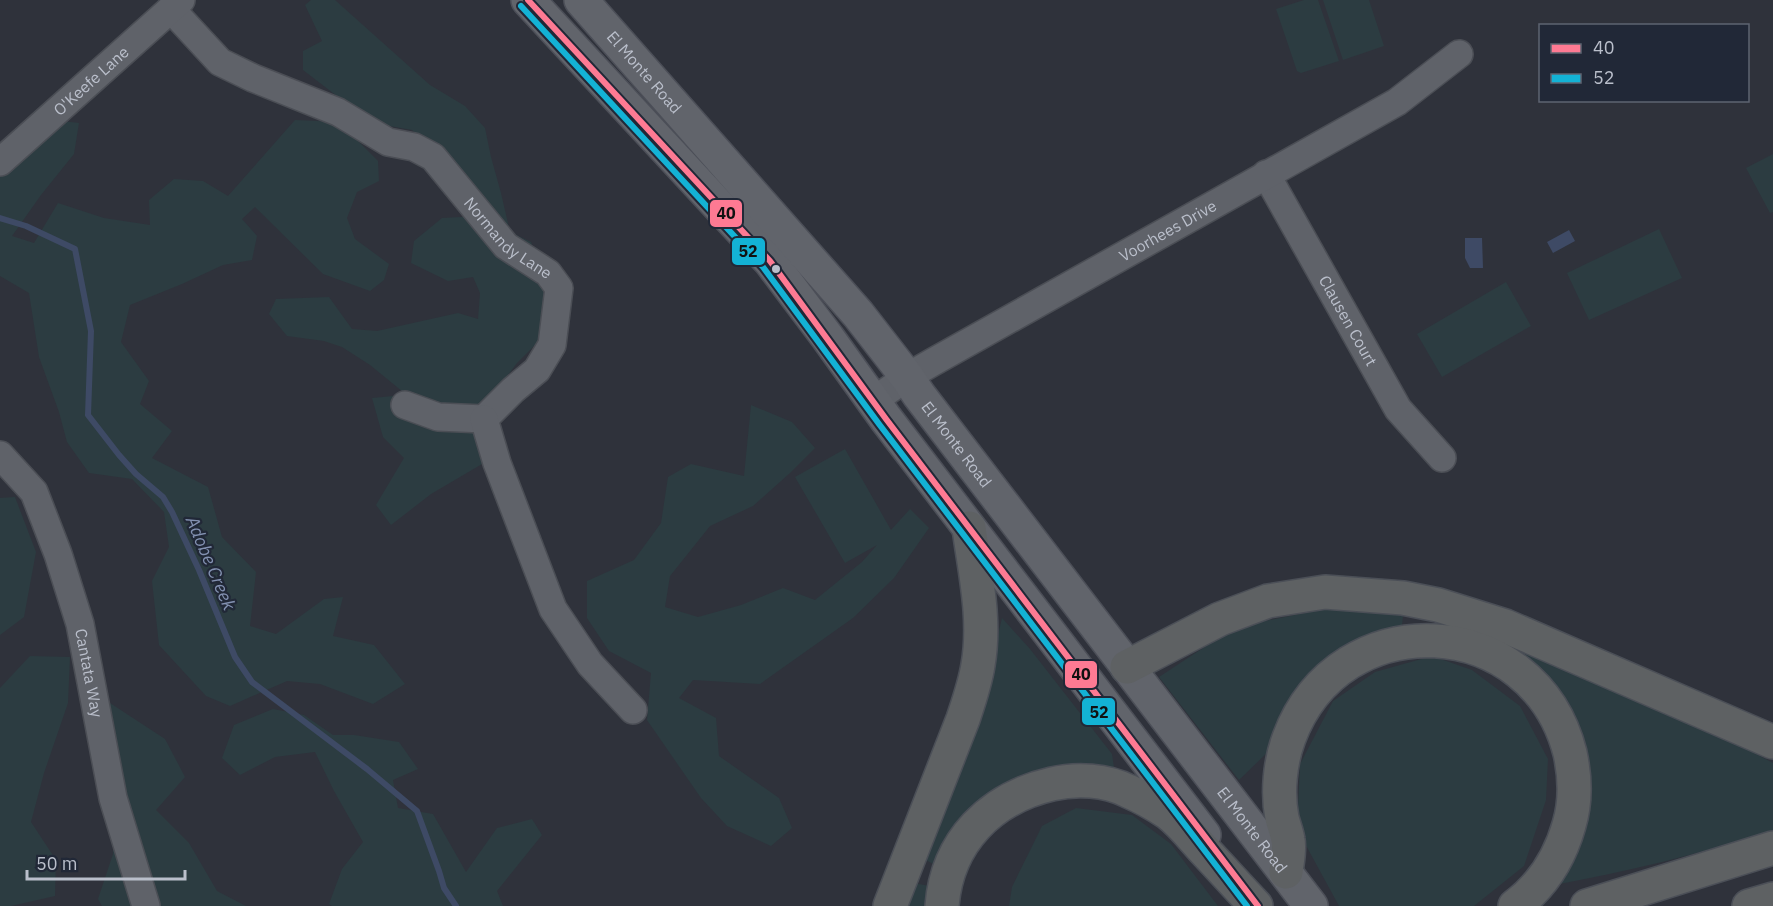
<svg xmlns="http://www.w3.org/2000/svg" width="1773" height="906" viewBox="0 0 1773 906" font-family="'IBM Plex Sans',sans-serif">
  <style>
    .green { fill: #2c3c41 }
    .water { fill: #3e4a65 }
    .lines { fill: none; stroke-linecap: round; stroke-linejoin: round }
    .stream { stroke: #3e4a65; stroke-width: 6 }
    .minor-casing { stroke: #4b4e55; stroke-width: 30 }
    .major-casing { stroke: #4c4f58; stroke-width: 36 }
    .highway-casing { stroke: #4b4f57; stroke-width: 36 }
    .minor { stroke: #5f6269; stroke-width: 27 }
    .major { stroke: #61646b; stroke-width: 33 }
    .highway { stroke: #5e6163; stroke-width: 33 }
    .bus-1-casing { stroke: #212837; stroke-width: 10 }
    .bus-2-casing { stroke: #212837; stroke-width: 10 }
    .bus-1 { stroke: #fe7a93; stroke-width: 6 }
    .bus-2 { stroke: #13b2d5; stroke-width: 6 }
    .bus-dot { fill: #babfcb; stroke: #212837; stroke-width: 2 }
    .labels { text-anchor: middle; dominant-baseline: central; stroke-width: 4.5; stroke-linejoin: round; paint-order: stroke }
    .street-label { font-size: 16px; fill: #babfcb; stroke: #212837 }
    .water-label { font-size: 18px; font-style: italic; fill: #8391b1; stroke: #212837 }
    .line-badge { stroke: #212837; stroke-width: 2 }
    .pale-badge-label { font-size: 16px; text-anchor: middle; font-weight: bold; fill: #111 }
  </style>
  <rect width="100%" height="100%" fill="#2f323b"/>
  <!-- green -->
  <g class="green">
    <path d="M 311,0 L 335,0 L 430,85 L 465,106 L 485,128 L 491,157 L 501,193 L 510,232 L 531,242 L 541,270 L 551,329 L 517,363 L 487,403 L 458,422 L 408,396 L 370,365 L 342,347 L 324,341 L 287,336 L 269,314 L 276,299 L 329,297 L 352,329 L 377,331 L 458,313 L 478,319 L 480,293 L 473,277 L 448,281 L 411,263 L 414,241 L 442,218 L 479,216 L 451,165 L 412,130 L 372,123 L 303,70 L 303,51 L 322,41 L 305,5 Z"/>
    <path d="M 1304,0 L 1318,0 L 1339,61 L 1301,73 L 1297,71 L 1276,9 Z"/>
    <path d="M 1323,0 L 1369,0 L 1384,46 L 1343,60 Z"/>
    <path d="M 54,120 L 79,123 L 74,154 L 41,195 L 12,236 L 34,243 L 58,203 L 104,218 L 150,225 L 149,200 L 174,179 L 203,181 L 228,196 L 295,120 L 339,122 L 378,161 L 379,181 L 357,192 L 347,218 L 355,239 L 389,264 L 384,280 L 370,291 L 323,274 L 255,207 L 242,219 L 257,236 L 252,260 L 223,265 L 182,284 L 130,305 L 121,342 L 149,381 L 140,404 L 172,431 L 152,458 L 208,487 L 222,537 L 256,572 L 250,626 L 276,634 L 324,599 L 343,597 L 333,636 L 374,645 L 405,684 L 373,704 L 320,684 L 287,681 L 230,706 L 206,696 L 159,645 L 152,581 L 169,547 L 164,512 L 132,479 L 89,473 L 67,442 L 59,412 L 39,357 L 29,293 L 0,276 L 0,156 Z"/>
    <path d="M 1773,154 L 1773,212 L 1770,213 L 1746,168 Z"/>
    <path d="M 1659,229 L 1682,278 L 1589,320 L 1567,273 Z"/>
    <path d="M 1506,282 L 1531,326 L 1442,377 L 1417,334 Z"/>
    <path d="M 393,396 L 407,421 L 444,430 L 487,434 L 494,457 L 431,494 L 391,525 L 376,505 L 404,458 L 383,437 L 372,398 Z"/>
    <path d="M 751,405 L 792,422 L 815,448 L 790,473 L 753,506 L 710,526 L 670,576 L 665,607 L 698,617 L 741,605 L 783,588 L 815,600 L 862,562 L 877,545 L 845,563 L 795,477 L 845,449 L 891,530 L 910,509 L 929,528 L 894,578 L 853,618 L 760,684 L 693,680 L 679,698 L 716,718 L 719,756 L 779,798 L 792,828 L 771,846 L 727,826 L 701,798 L 647,720 L 651,673 L 609,651 L 587,618 L 587,581 L 634,560 L 661,523 L 668,477 L 691,464 L 744,476 Z"/>
    <path d="M 15,497 L 36,552 L 24,617 L 0,635 L 0,498 Z"/>
    <path d="M 1340,606 L 1403,615 L 1402,626 L 1369,635 L 1309,673 L 1272,748 L 1239,780 L 1159,677 L 1235,627 Z"/>
    <path d="M 1002,618 L 1030,649 L 1112,754 L 1115,774 L 1031,780 L 937,866 L 922,858 L 980,709 Z"/>
    <path d="M 1482,636 L 1559,665 L 1687,717 L 1773,763 L 1773,831 C 1700,854 1625,872 1549,886 L 1579,750 Z"/>
    <path d="M 30,656 L 70,657 L 68,703 L 44,773 L 31,822 L 56,860 L 55,896 L 11,906 L 0,906 L 0,688 Z"/>
    <path d="M 1432,656 L 1472,670 L 1520,706 L 1548,759 L 1546,800 L 1524,866 L 1474,906 L 1339,906 L 1297,829 L 1300,764 L 1333,701 L 1375,672 Z"/>
    <path d="M 110,703 L 165,739 L 185,777 L 156,810 L 189,843 L 217,891 L 246,906 L 102,906 L 98,899 L 113,854 L 114,805 L 88,740 Z"/>
    <path d="M 273,709 L 304,715 L 333,735 L 354,735 L 399,742 L 418,769 L 393,780 L 398,808 L 433,814 L 466,872 L 497,828 L 532,819 L 542,835 L 497,891 L 503,906 L 332,906 L 329,904 L 342,869 L 363,842 L 334,791 L 315,752 L 275,757 L 240,775 L 222,758 L 234,725 Z"/>
    <path d="M 1076,808 L 1132,815 L 1171,844 L 1218,906 L 1009,906 L 1012,887 L 1042,826 Z"/>
    <path d="M 913,883 L 930,886 L 929,906 L 905,906 Z"/>
  </g>
  <!-- water -->
  <g class="water">
    <path d="M 1569,230 L 1575,241 L 1553,253 L 1547,242 Z"/>
    <path d="M 1465,238 L 1482,238 L 1483,268 L 1470,268 L 1465,258 Z"/>
  </g>
  <g class="lines">
    <!-- stream -->
    <path class="stream" d="M 0,218 L 26,226 L 75,249 L 91,331 L 88,415 L 119,455 L 136,474 L 163,497 L 172,512 L 199,570 L 235,657 L 252,682 L 367,769 L 417,811 L 439,871 L 444,888 L 456,906"/>
    <!-- minor casing -->
    <g class="minor-casing">
      <g id="minor">
        <path id="s1" d="M 171,9 L 220,62 L 253,78 L 338,112 L 388,142 L 414,147 L 433,157 L 506,246 L 548,273 L 559,288 L 552,345 L 537,370 L 513,390 L 484,419"/>
        <path id="s2" d="M 0,162 L 181,0"/>
        <path id="s3" d="M 1266,174 L 1398,409 L 1442,458"/>
        <path id="s4" d="M 872,402 L 907,377 L 933,362 L 1397,102 L 1459,54"/>
        <path d="M 405,405 L 438,417 L 484,419"/>
        <path d="M 484,419 L 497,463 L 553,609 L 590,664 L 633,710"/>
        <path id="s5" d="M 0,455 L 34,492 L 58,554 L 80,624 L 113,798 L 146,906"/>
      </g>
    </g>
    <!-- major casing -->
    <g class="major-casing">
      <g id="major">
        <path d="M 528,0 L 770,261 L 828,338 L 886,419 L 1204,835"/>
        <path id="s6" d="M 581,0 L 858,314 L 907,377 L 919,395 L 1311,906"/>
      </g>
    </g>
    <!-- highway casing -->
    <g class="highway-casing">
      <g id="highway">
        <path d="M 1127,667 L 1220,619 L 1268,601 L 1325,592 L 1403,598 L 1438,605 L 1505,626 L 1773,742"/>
        <path d="M 1286,872 C 1287,862 1290,850 1288,840 C 1287,833 1284,826 1282,818 C 1277,793 1280,762 1289,738 C 1340,601 1534,611 1570,753 C 1575,776 1576,802 1569,825 C 1560,857 1542,886 1515,906"/>
        <path d="M 890,906 L 963,719 C 969,701 975,684 978,665 C 986,619 975,573 969,528"/>
        <path d="M 942,906 C 947,841 991,798 1052,784 C 1077,778 1106,780 1128,791 C 1142,797 1156,805 1168,813 C 1181,823 1192,837 1203,849 C 1221,868 1238,887 1256,906"/>
        <path d="M 1587,906 L 1773,848"/>
        <path d="M 1749,906 L 1773,899"/>
      </g>
    </g>
    <!-- minor -->
    <use href="#minor" class="minor"/>
    <!-- major -->
    <use href="#major" class="major"/>
    <!-- highway -->
    <use href="#highway" class="highway"/>
    <!-- bus-1 casing -->
    <g class="bus-1-casing">
      <path id="bus-1" d="M 528,0 L 770,261 L 886,419 L 1258,906"/>
    </g>
    <!-- bus-2 casing -->
    <g class="bus-2-casing">
      <path id="bus-2" d="M 521,6 L 763,267 L 879,424 L 1247,906"/>
    </g>
    <!-- bus-1 -->
    <use href="#bus-1" class="bus-1"/>
    <!-- bus-2 -->
    <use href="#bus-2" class="bus-2"/>
  </g>
  <!-- markers -->
  <circle class="bus-dot" cx="776" cy="269" r="5"/>
  <g class="labels">
    <!-- street labels -->
    <g class="street-label">
      <text stroke="none"><textPath href="#s6" startOffset="96">El Monte Road</textPath></text>
      <text stroke="none"><textPath href="#s2" startOffset="122">O'Keefe Lane</textPath></text>
      <text stroke="none"><textPath href="#s4" startOffset="342">Voorhees Drive</textPath></text>
      <text stroke="none"><textPath href="#s1" startOffset="418">Normandy Lane</textPath></text>
      <text stroke="none"><textPath href="#s3" startOffset="168">Clausen Court</textPath></text>
      <text stroke="none"><textPath href="#s6" startOffset="582">El Monte Road</textPath></text>
      <text stroke="none"><textPath href="#s5" startOffset="240">Cantata Way</textPath></text>
      <text stroke="none"><textPath href="#s6" startOffset="1068">El Monte Road</textPath></text>
    </g>
    <!-- water labels -->
    <g class="water-label">
      <text transform="translate(211 563) rotate(67)">Adobe Creek</text>
    </g>
  </g>
  <g class="line-badge">
    <rect x="709" y="199" width="34" height="29" rx="6" fill="#fe7a93"/>
    <rect x="731" y="237" width="35" height="29" rx="6" fill="#13b2d5"/>
    <rect x="1064" y="660" width="34" height="29" rx="6" fill="#fe7a93"/>
    <rect x="1081" y="697" width="35" height="29" rx="6" fill="#13b2d5"/>
  </g>
  <g class="pale-badge-label">
    <text x="726" y="219">40</text>
    <text x="748" y="257">52</text>
    <text x="1081" y="680">40</text>
    <text x="1099" y="718">52</text>
  </g>
  <!-- legend -->
  <rect x="1539" y="24" width="210" height="78" fill="#212837" stroke="#5e6472" stroke-width="1.5"/>
  <rect x="1551" y="44" width="30" height="9" fill="#fe7a93" stroke="#5e6472" stroke-width="1.5"/>
  <text x="1593" y="54" font-size="18" fill="#babfcb">40</text>
  <rect x="1551" y="74" width="30" height="9" fill="#13b2d5" stroke="#5e6472" stroke-width="1.5"/>
  <text x="1593" y="84" font-size="18" fill="#babfcb">52</text>
  <!-- scale -->
  <path d="M27 870v9h158v-9" fill="none" stroke="#babfcb" stroke-width="3"/>
  <text x="36" y="870" font-size="18" fill="#babfcb" stroke="#212837" stroke-width="4.5" paint-order="stroke">50 m</text>
</svg>
